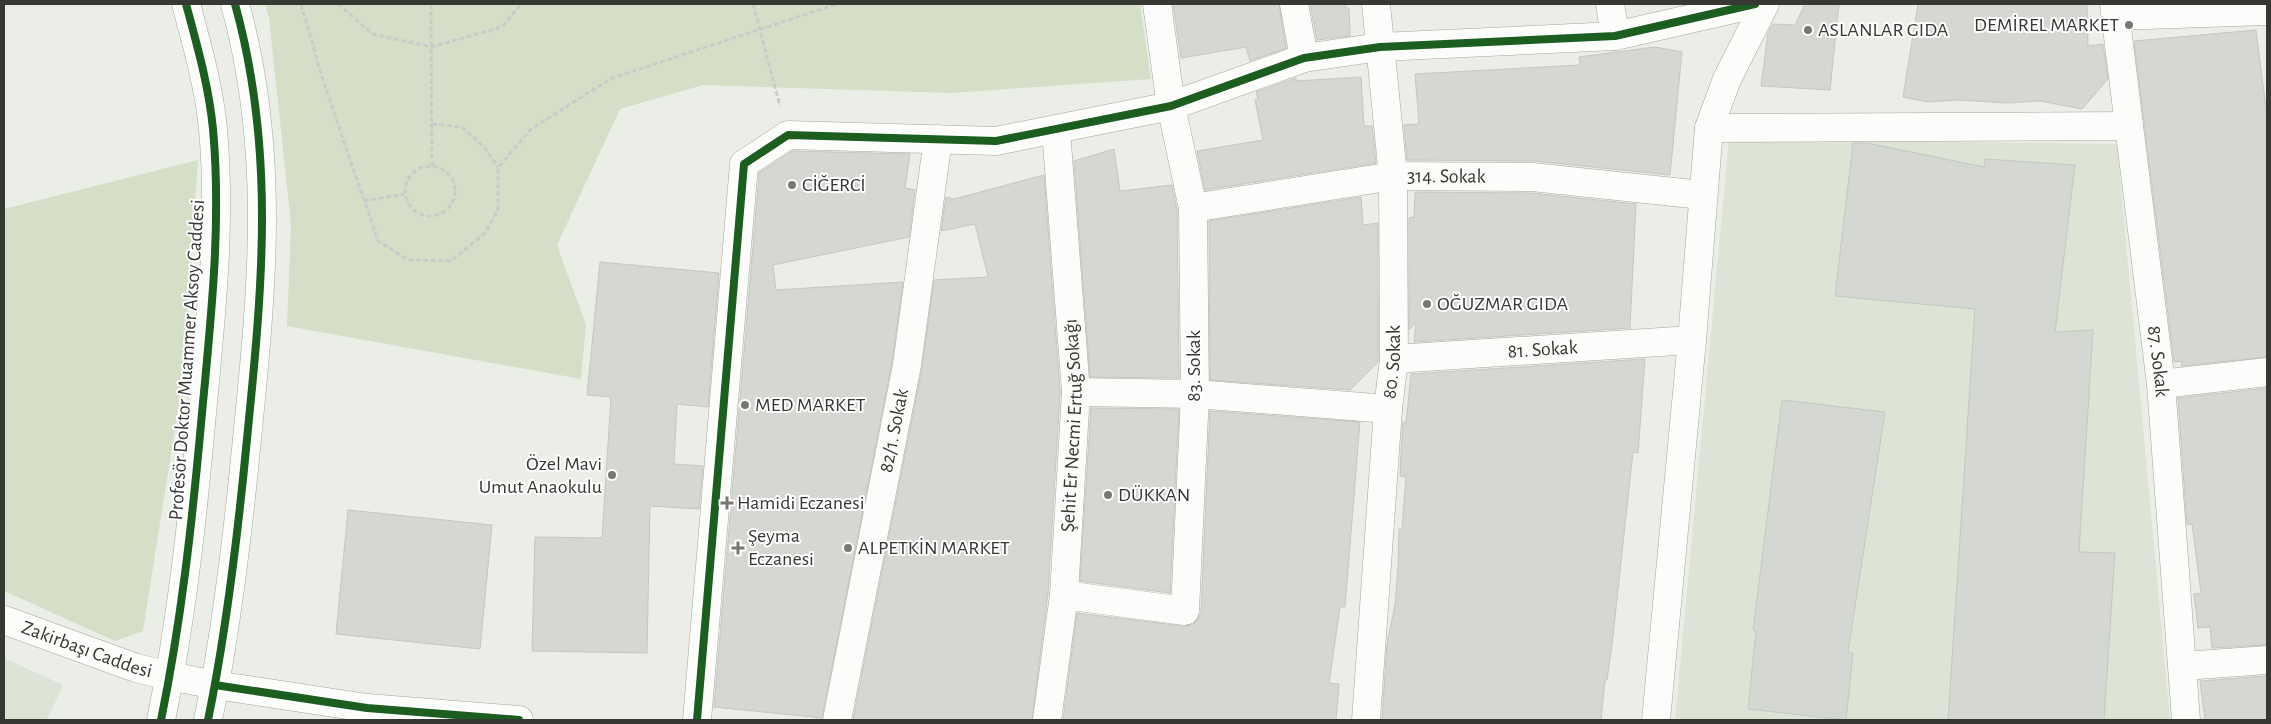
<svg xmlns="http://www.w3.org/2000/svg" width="2271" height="724" viewBox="0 0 2271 724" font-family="'Alegreya Sans',sans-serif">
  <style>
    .built { fill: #dde3d5 }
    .green { fill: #d5dfc8 }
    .building { fill: #d4d7d2; stroke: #c5c8c2 }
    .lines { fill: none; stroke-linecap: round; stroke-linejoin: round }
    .minor-casing { stroke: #a4a6a1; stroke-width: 29 }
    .major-casing { stroke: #a4a6a1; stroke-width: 29 }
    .path { stroke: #cbccc9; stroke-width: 3; stroke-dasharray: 5 2.5; stroke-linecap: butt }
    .minor { stroke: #fcfcfb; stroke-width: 28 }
    .major { stroke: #fcfcfb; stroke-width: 28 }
    .cycleway-casing { stroke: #fff; stroke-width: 11 }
    .cycleway { stroke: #1b5e20; stroke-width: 8 }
    .poi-dot { fill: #757873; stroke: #fff; stroke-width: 2 }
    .labels { text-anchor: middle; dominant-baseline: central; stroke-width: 4; stroke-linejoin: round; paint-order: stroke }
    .poi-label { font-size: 20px; fill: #363834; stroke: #fff; text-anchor: start }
    .street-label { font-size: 20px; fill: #363834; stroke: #fff }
  </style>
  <rect width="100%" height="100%" fill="#ebeee7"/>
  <!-- built -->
  <g class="built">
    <path d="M 1729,139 L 2117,144 L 2170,720 L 1675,720 Z"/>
    <path d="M 4,658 L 63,685 L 47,720 L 4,720 Z"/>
  </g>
  <!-- green -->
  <g class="green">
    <path d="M 265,4 L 1140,4 L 1151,79 L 952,93 L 703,85 L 620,109 L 557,245 L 586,325 L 581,379 L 287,326 L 291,225 L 269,18 Z"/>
    <path d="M 198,160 L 183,378 L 143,631 L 115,641 L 4,591 L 4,209 Z"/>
  </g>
  <!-- building -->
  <g class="building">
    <path d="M 1173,4 L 1279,4 L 1286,48 L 1250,61 L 1246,47 L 1181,58 Z"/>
    <path d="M 1310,4 L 1346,4 L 1346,8 L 1349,8 L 1350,36 L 1317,40 Z"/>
    <path d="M 1805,4 L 1839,4 L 1830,90 L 1761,86 L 1768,33 L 1773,24 L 1795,25 Z"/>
    <path d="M 1918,4 L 2087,4 L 2088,46 L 2103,44 L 2108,79 L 2082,109 L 2040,101 L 2007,103 L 1958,100 L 1927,102 L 1903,97 Z"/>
    <path d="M 2256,30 L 2267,116 L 2267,357 L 2181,366 L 2182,361 L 2174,362 L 2134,41 Z"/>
    <path d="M 1655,47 L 1682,52 L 1670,175 L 1534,161 L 1407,160 L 1404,125 L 1419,124 L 1415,74 L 1580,65 L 1579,57 Z"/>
    <path d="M 1361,77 L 1364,126 L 1372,126 L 1376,163 L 1205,190 L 1197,151 L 1263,140 L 1255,100 L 1258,99 L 1256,92 L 1296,78 L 1296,81 Z"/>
    <path d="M 1853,143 L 1867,143 L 1984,167 L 1985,159 L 2075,165 L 2055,332 L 2093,330 L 2079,552 L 2115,553 L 2104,720 L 1948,720 L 1975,309 L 1835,296 Z"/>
    <path d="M 1114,149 L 1120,191 L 1172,185 L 1177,210 L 1179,378 L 1090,377 L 1074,161 Z"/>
    <path d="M 792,151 L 910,154 L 905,188 L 915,190 L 909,237 L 773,265 L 776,290 L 903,282 L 892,362 L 822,718 L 714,707 L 759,175 L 759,173 Z"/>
    <path d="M 1044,175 L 1060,392 L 1048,593 L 1032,720 L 853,720 L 922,368 L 934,280 L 988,277 L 975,224 L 941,231 L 946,197 L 954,199 Z"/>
    <path d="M 1415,192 L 1531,193 L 1636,204 L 1630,328 L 1414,342 L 1416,323 L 1409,330 L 1409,218 L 1414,217 Z"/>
    <path d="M 1361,197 L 1363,225 L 1378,223 L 1378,362 L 1350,390 L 1210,380 L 1209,221 Z"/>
    <path d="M 600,262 L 719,273 L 708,407 L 677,404 L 674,464 L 703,466 L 699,509 L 650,506 L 647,653 L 532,651 L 535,537 L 602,538 L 611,397 L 587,395 Z"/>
    <path d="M 1645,359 L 1638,453 L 1633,452 L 1612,645 L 1607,680 L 1605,680 L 1601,720 L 1382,720 L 1387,644 L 1395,605 L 1398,568 L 1399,529 L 1402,529 L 1406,477 L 1400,476 L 1401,453 L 1403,422 L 1406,423 L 1411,374 Z"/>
    <path d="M 2267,388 L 2267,645 L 2212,648 L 2210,627 L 2198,628 L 2194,594 L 2201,593 L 2192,524 L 2187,525 L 2178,398 Z"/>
    <path d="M 1782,400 L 1885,412 L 1848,652 L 1853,653 L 1846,720 L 1748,709 L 1756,631 L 1753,630 Z"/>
    <path d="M 1091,408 L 1179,409 L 1170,593 L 1080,581 Z"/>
    <path d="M 1210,411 L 1360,422 L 1345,607 L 1340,607 L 1329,683 L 1339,684 L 1336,720 L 1063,720 L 1077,613 L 1183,626 L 1192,625 L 1198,619 L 1201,612 Z"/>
    <path d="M 348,510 L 492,525 L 480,649 L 336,634 Z"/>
    <path d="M 2267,676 L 2267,720 L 2205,720 L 2200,681 Z"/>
  </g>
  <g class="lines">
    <!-- minor casing -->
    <g class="minor-casing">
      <g id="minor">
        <path d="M 1294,4 L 1304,58"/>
        <path d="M 1610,4 L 1615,36"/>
        <path id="s1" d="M 2114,4 L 2161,384 L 2186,720"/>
        <path d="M 2116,16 L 2267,11"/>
        <path d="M 1709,128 L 2129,126"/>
        <path id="s2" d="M 1193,208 L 1393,176 L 1532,177 L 1702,195"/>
        <path id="s3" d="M 1394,359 L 1692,340"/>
        <path d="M 2161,384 L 2267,372"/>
        <path d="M 1076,392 L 1195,394 L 1388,409"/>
        <path d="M 1064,595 L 1185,611 L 1195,394 L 1193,208 L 1171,106 L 1157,4"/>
        <path id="s4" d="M 4,620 L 136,668 L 170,676"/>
        <path d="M 2183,666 L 2267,660"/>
        <path d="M 215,685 L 367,708 L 519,720"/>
        <path d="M 697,720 L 744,164 L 788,135 L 996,141 L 1171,106 L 1304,58 L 1380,47 L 1615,36 L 1755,4"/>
        <path id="s5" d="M 837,720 L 907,365 L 938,139"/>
        <path id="s6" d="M 1047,720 L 1064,595 L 1076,392 L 1056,130"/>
        <path id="s7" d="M 1366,720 L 1388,409 L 1394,359 L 1393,176 L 1376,4"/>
        <path d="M 1656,720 L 1692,340 L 1709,128 L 1727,79 L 1765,4"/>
      </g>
    </g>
    <!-- major casing -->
    <g class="major-casing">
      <g id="major">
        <path d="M 170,676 L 215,685"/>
        <path d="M 161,720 C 181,623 192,523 201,424 C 210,326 222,228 213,129 C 209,87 197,45 186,4"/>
        <path d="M 208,720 C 227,628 238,533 247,439 C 262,289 276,152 235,4"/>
      </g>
    </g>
    <!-- path -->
    <g class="path">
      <path d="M 301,4 L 322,77 L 378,241 L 408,260 L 451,261 L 486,232 L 498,209 L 498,168 L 531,129 L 612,78 L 837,4"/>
      <path d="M 338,4 L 373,34 L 431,47 L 502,27 L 521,4"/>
      <path d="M 431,4 L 432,165"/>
      <path d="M 753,4 L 780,106"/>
      <path d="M 432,124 L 462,127 L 484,147 L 498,167"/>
      <circle cx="430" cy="191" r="25"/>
      <path d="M 364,201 L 405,194"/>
    </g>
    <!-- minor -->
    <use href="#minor" class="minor"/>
    <!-- major -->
    <use href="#major" class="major"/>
    <!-- cycleway casing -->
    <g class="cycleway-casing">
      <g id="cycleway">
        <path d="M 215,685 L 367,708 L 519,720"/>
        <path d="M 161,720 C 181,623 192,523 201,424 C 210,326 222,228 213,129 C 209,87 197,45 186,4"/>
        <path d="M 208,720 C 227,628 238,533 247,439 C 262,289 276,152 235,4"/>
        <path d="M 697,720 L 744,164 L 788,135 L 996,141 L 1171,106 L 1304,58 L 1380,47 L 1615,36 L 1755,4"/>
      </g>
    </g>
    <!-- cycleway -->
    <use href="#cycleway" class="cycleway"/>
  </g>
  <!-- markers -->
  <g class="poi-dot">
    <circle cx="2129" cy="25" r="5"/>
    <circle cx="1808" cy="30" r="5"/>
    <circle cx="792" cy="185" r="5"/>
    <circle cx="1427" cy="304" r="5"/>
    <circle cx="745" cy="405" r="5"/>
    <circle cx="612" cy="475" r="5"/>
    <circle cx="1108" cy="495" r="5"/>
    <path d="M724.5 495.5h5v5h5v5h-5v5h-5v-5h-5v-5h5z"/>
    <path d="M735.5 540.5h5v5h5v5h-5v5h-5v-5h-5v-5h5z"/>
    <circle cx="848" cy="548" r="5"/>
  </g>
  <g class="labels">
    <!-- poi labels -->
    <g class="poi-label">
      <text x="2119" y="25" text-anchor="end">DEMİREL MARKET</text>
      <text x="1818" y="30">ASLANLAR GIDA</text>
      <text x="802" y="185">CİĞERCİ</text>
      <text x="1437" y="304">OĞUZMAR GIDA</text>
      <text x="755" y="405">MED MARKET</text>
      <text x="602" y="464" text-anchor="end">Özel Mavi<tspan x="602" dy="23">Umut Anaokulu</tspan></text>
      <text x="1118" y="495">DÜKKAN</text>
      <text x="737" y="503">Hamidi Eczanesi</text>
      <text x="748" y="536">Şeyma<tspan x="748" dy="23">Eczanesi</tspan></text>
      <text x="858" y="548">ALPETKİN MARKET</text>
    </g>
    <!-- street labels -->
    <g class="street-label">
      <text stroke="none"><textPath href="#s2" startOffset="256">314. Sokak</textPath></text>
      <text stroke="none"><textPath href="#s3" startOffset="149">81. Sokak</textPath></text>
      <text transform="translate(187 360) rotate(-86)">Profesör Doktor Muammer Aksoy Caddesi</text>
      <text stroke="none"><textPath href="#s1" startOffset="360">87. Sokak</textPath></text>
      <text stroke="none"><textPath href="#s7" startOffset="359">80. Sokak</textPath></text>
      <text transform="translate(1194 366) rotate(-90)">83. Sokak</text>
      <text stroke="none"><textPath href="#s6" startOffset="296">Şehit Er Necmi Ertuğ Sokağı</textPath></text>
      <text stroke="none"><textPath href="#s5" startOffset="295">82/1. Sokak</textPath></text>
      <text stroke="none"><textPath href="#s4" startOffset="88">Zakirbaşı Caddesi</textPath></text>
    </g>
  </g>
  <!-- border -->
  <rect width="2271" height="724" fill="none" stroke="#363834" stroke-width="10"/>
</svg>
